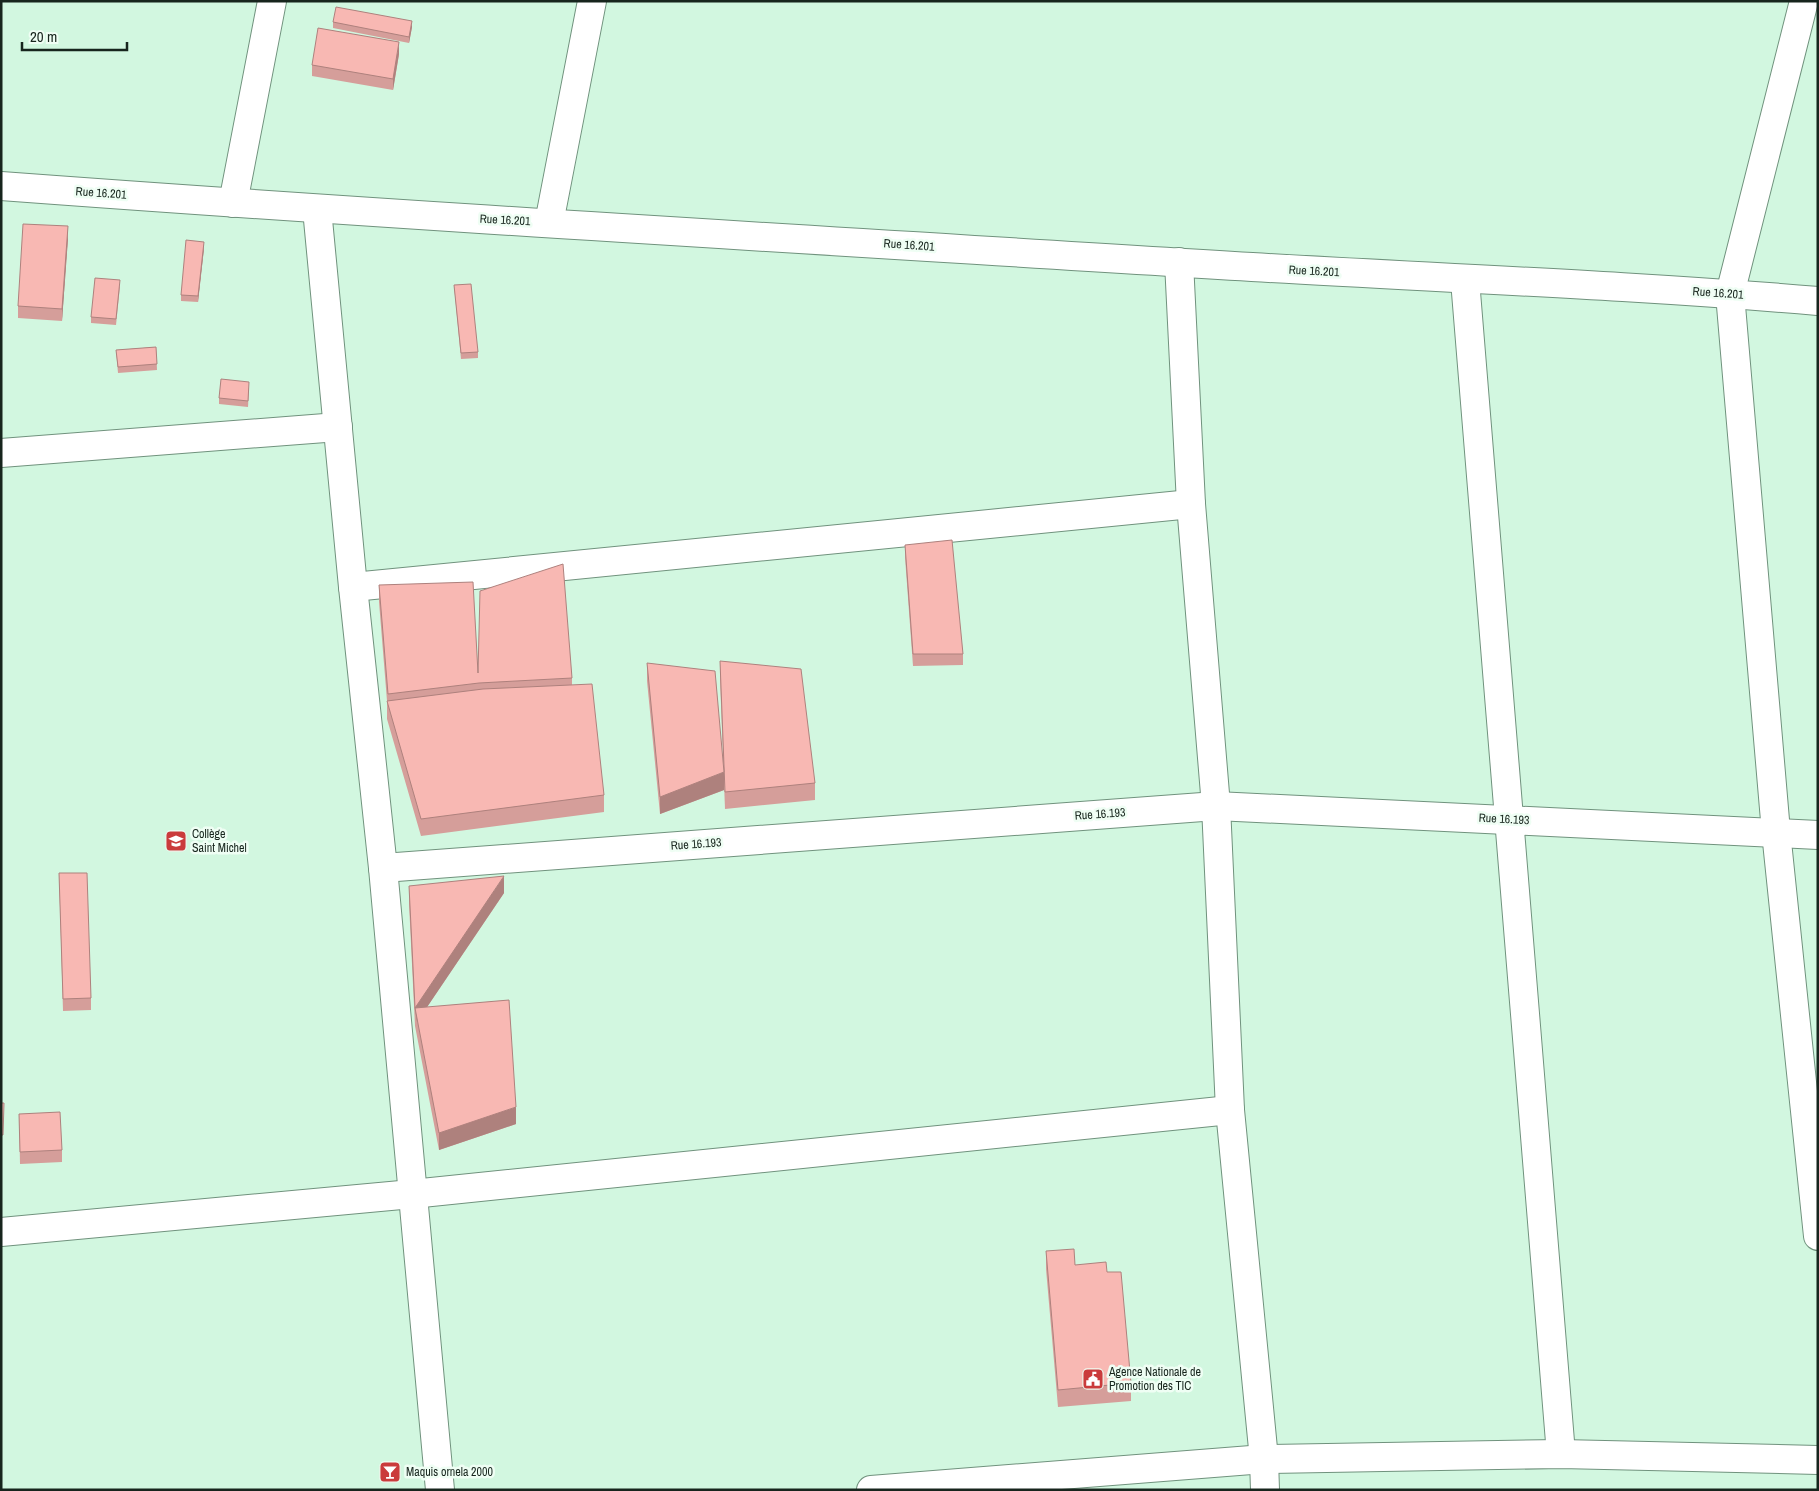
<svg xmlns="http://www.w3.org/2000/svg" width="1819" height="1491" viewBox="0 0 1819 1491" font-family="'Archivo Narrow',sans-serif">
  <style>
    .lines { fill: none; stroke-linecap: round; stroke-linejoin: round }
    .street-casing { stroke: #70927d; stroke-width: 30 }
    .street { stroke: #fff; stroke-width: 28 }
    .wall { fill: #d59e9a }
    .shaded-wall { fill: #ae817d }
    .building { fill: #f8b8b3; stroke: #ae817d }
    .labels { text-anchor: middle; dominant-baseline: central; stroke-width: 5; stroke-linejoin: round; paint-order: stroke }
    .street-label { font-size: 12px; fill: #17251d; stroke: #effef4 }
    .poi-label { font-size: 12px; fill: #17251d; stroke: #effef4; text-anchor: start }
  </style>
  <rect width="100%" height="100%" fill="#d2f7e0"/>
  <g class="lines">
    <!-- street casing -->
    <g class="street-casing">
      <g id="street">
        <path d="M 1804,1 L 1730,294 L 1776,832 L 1818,1236"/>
        <path d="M 1,186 C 418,217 835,241 1252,267 C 1440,278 1630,285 1818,301"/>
        <path d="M 233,203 L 272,1"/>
        <path d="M 317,209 L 353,587 L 383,868 L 440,1490"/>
        <path d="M 549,223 L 592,1"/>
        <path d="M 1179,262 L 1191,504 L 1216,806 L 1230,1110 L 1264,1459 L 1265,1490"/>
        <path d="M 1465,280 L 1561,1454"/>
        <path d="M 1,453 L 338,427"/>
        <path d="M 353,587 L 1191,504"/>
        <path d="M 383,868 L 1216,806 L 1818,835"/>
        <path d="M 1,1232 L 412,1194 L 1230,1110"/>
        <path d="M 871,1490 L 1264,1459 L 1561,1454 L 1818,1460"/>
      </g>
    </g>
    <!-- street -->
    <use href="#street" class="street"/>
  </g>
  <!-- wall -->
  <g class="wall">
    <path d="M 333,22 L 412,27 L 409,43 L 333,28 Z"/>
    <path d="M 399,54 L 393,90 L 312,76 L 312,65 Z"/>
    <path d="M 68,238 L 62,321 L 18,318 L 18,306 Z"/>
    <path d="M 204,248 L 198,302 L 181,301 L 181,295 Z"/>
    <path d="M 454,285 L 478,352 L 478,358 L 461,359 Z"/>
    <path d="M 120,286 L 116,325 L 91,323 L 91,317 Z"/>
    <path d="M 156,347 L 157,370 L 118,373 L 116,350 Z"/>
    <path d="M 249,388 L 248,407 L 219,404 L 219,398 Z"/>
    <path d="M 905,545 L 963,654 L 963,665 L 913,666 L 905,557 Z"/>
    <path d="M 379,585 L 478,673 L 572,678 L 572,685 L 604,795 L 604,812 L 421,836 L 387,719 L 387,701 L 379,602 Z"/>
    <path d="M 720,661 L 815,783 L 815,800 L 725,809 L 720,678 Z"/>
    <path d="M 647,663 L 724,790 L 660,814 L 647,681 Z"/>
    <path d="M 59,873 L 91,998 L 91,1010 L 63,1011 Z"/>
    <path d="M 409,886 L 504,893 L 427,1007 L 516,1124 L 439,1150 L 415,1026 L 409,903 Z"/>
    <path d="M 19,1114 L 62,1150 L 62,1162 L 20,1164 Z"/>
    <path d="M 1046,1251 L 1075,1265 L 1107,1272 L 1131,1383 L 1131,1401 L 1058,1407 L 1046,1269 Z"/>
  </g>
  <!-- shaded-wall -->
  <g class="shaded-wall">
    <path d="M 412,21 L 412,27 L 409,43 L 409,37 Z"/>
    <path d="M 399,42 L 399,54 L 393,90 L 393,79 Z"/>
    <path d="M 68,226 L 68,238 L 62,321 L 62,309 Z"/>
    <path d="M 204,242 L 204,248 L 198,302 L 198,296 Z"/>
    <path d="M 724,772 L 724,790 L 660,814 L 660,797 Z"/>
    <path d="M 504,876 L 504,893 L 417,1022 L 415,1008 Z"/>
    <path d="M 516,1107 L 516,1124 L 439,1150 L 439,1133 Z"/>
  </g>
  <!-- building -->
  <g class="building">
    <path d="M 336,7 L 412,21 L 409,37 L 333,22 Z"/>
    <path d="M 318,28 L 399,42 L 393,79 L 312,65 Z"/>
    <path d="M 23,224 L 68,226 L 62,309 L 18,306 Z"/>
    <path d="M 186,240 L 204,242 L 198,296 L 181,295 Z"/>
    <path d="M 95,278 L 120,280 L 116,319 L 91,317 Z"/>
    <path d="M 471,284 L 478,352 L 461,353 L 454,285 Z"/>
    <path d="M 156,347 L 157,364 L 118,367 L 116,350 Z"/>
    <path d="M 221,379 L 249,382 L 248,401 L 219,398 Z"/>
    <path d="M 952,540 L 963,654 L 913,654 L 905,545 Z"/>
    <path d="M 563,564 L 572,678 L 479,683 L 388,694 L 379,585 L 473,582 L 478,673 L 480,591 Z"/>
    <path d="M 720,661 L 801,669 L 815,783 L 725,792 Z"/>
    <path d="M 647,663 L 715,671 L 724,772 L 660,797 Z"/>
    <path d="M 592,684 L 604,795 L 421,819 L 387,701 L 483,689 Z"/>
    <path d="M 59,873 L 87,873 L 91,998 L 63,999 Z"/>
    <path d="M 504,876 L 415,1008 L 409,886 Z"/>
    <path d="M 509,1000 L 516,1107 L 439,1133 L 415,1008 Z"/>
    <path d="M 1,1103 L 4,1103 L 3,1135 L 1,1135 Z"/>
    <path d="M 60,1112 L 62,1150 L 20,1152 L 19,1114 Z"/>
    <path d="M 1074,1249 L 1075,1265 L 1106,1262 L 1107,1272 L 1121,1272 L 1131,1383 L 1058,1390 L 1046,1251 Z"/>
  </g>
  <!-- icons -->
  <defs>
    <g id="school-square" transform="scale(1.125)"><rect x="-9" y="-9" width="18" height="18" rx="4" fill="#ca3b3c" stroke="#effef4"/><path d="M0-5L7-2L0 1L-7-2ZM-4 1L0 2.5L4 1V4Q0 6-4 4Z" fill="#fff"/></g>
    <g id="civic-square" transform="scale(1.125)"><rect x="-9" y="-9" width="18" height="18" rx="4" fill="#ca3b3c" stroke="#effef4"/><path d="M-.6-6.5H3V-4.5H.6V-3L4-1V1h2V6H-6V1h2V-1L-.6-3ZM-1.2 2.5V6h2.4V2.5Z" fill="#fff"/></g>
    <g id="bar-square" transform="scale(1.125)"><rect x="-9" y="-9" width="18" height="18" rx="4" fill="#ca3b3c" stroke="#effef4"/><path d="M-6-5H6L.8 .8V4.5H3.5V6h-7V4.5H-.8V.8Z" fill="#fff"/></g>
  </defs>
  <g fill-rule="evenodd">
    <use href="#school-square" x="176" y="841"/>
    <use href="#civic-square" x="1093" y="1379"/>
    <use href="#bar-square" x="390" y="1472"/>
  </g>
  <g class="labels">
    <!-- street labels -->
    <g class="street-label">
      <text transform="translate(101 193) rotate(4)">Rue 16.201</text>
      <text transform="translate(505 220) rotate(3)">Rue 16.201</text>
      <text transform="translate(909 245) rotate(4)">Rue 16.201</text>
      <text transform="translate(1314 271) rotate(3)">Rue 16.201</text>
      <text transform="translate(1718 293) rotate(4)">Rue 16.201</text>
      <text transform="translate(1100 814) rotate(-4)">Rue 16.193</text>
      <text transform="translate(1504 819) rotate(3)">Rue 16.193</text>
      <text transform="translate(696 844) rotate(-4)">Rue 16.193</text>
    </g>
    <!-- poi labels -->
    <g class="poi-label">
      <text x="192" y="834">Collège<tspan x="192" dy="14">Saint Michel</tspan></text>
      <text x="1109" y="1372">Agence Nationale de<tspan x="1109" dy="14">Promotion des TIC</tspan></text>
      <text x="406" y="1472">Maquis ornela 2000</text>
    </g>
  </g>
  <!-- border -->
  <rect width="1819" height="1491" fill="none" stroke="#17251d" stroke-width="5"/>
  <!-- scale -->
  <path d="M22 42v8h105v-8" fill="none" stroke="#17251d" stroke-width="2.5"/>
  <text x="30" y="42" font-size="15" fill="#17251d" stroke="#effef4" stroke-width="4" paint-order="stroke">20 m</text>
</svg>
